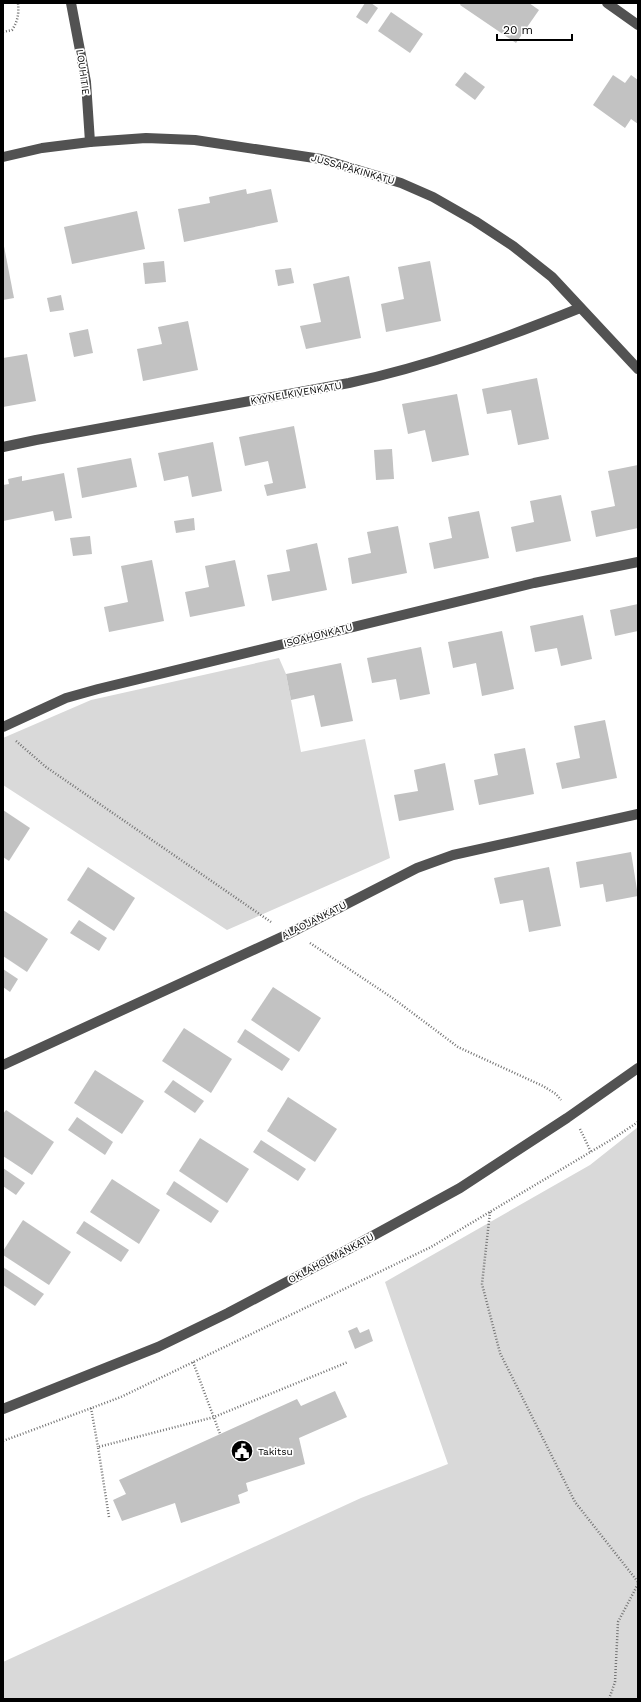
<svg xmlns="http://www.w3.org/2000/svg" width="641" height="1702" viewBox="0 0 641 1702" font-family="'Work Sans',sans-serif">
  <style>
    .green { fill: #d9d9d9 }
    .building { fill: #c2c2c2 }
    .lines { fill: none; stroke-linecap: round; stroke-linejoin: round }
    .path { stroke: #747474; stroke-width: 2.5; stroke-dasharray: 1 2; stroke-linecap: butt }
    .minor { stroke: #525252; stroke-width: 10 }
    .labels { text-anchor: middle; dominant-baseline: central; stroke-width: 3.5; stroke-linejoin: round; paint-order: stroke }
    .street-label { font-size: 10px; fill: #000; stroke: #fff }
    .poi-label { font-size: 10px; fill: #000; stroke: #fff; text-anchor: start }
  </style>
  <rect width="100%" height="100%" fill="#fff"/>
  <!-- green -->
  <g class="green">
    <path d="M 279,658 L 286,674 L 301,752 L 365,739 L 390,858 L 227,930 L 3,785 L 3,738 L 91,700 Z"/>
    <path d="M 638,1127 L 638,1699 L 3,1699 L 3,1662 L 361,1498 L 448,1464 L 385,1282 L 590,1165 Z"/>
  </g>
  <!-- building -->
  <g class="building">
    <path d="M 365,3 L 371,3 L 378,8 L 367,24 L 356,17 Z"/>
    <path d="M 461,3 L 529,3 L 539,10 L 516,43 L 460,5 Z"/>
    <path d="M 391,12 L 423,34 L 410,53 L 378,31 Z"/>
    <path d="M 465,72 L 485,87 L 475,100 L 455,85 Z"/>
    <path d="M 613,75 L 625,83 L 631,75 L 638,80 L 638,124 L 631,119 L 625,128 L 593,105 Z"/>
    <path d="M 246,189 L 247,194 L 271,189 L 278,222 L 184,242 L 178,209 L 210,203 L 209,197 Z"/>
    <path d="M 137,211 L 145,249 L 72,264 L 64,227 Z"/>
    <path d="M 3,241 L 14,298 L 3,300 Z"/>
    <path d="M 164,261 L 166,282 L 145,284 L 143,263 Z"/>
    <path d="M 430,261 L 441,321 L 386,332 L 381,304 L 404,299 L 398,267 Z"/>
    <path d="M 291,268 L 294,283 L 278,286 L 275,270 Z"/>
    <path d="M 349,276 L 361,338 L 306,349 L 300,326 L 321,322 L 313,284 Z"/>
    <path d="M 61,295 L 64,310 L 50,312 L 47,298 Z"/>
    <path d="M 188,321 L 198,370 L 143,381 L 137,349 L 162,344 L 158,327 Z"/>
    <path d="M 88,329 L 93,353 L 74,357 L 69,333 Z"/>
    <path d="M 27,354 L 36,401 L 3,407 L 3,358 Z"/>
    <path d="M 537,378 L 549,439 L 518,445 L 511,410 L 487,414 L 482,389 Z"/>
    <path d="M 457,394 L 469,455 L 432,462 L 425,430 L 408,434 L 402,404 Z"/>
    <path d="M 294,426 L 306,488 L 267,496 L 264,485 L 273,483 L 268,461 L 245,466 L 239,437 Z"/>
    <path d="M 213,442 L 222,491 L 192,497 L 188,476 L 164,481 L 158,453 Z"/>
    <path d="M 392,449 L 394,479 L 376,480 L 374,450 Z"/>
    <path d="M 131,458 L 137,487 L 82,498 L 77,468 Z"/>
    <path d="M 638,465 L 638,528 L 596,537 L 591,511 L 615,506 L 608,471 Z"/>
    <path d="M 64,473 L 72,518 L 55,521 L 53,511 L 3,521 L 3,485 L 9,484 L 8,479 L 22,476 L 22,481 Z"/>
    <path d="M 561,495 L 571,541 L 516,552 L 511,527 L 534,522 L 530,501 Z"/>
    <path d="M 479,511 L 489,558 L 434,569 L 429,543 L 452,538 L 448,517 Z"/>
    <path d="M 194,518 L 195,530 L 176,533 L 174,521 Z"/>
    <path d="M 398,526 L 407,573 L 352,584 L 348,558 L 371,553 L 367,532 Z"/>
    <path d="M 90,536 L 92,554 L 73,556 L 70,538 Z"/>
    <path d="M 317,543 L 327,590 L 272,601 L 267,575 L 290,571 L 286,550 Z"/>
    <path d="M 152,560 L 164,621 L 109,632 L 104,607 L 128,602 L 121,566 Z"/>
    <path d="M 235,560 L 245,606 L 190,617 L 185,592 L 209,587 L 205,566 Z"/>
    <path d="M 638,604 L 638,631 L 615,636 L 610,610 Z"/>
    <path d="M 583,615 L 592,659 L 561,666 L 557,648 L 535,652 L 530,626 Z"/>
    <path d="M 502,631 L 514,689 L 482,696 L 476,663 L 453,668 L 448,642 Z"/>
    <path d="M 421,647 L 430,694 L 400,700 L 396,679 L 372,683 L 367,658 Z"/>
    <path d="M 341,663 L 353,721 L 321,727 L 314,695 L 291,700 L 286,674 Z"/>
    <path d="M 605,720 L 617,778 L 562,789 L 556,763 L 580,758 L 574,726 Z"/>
    <path d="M 525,748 L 534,794 L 479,805 L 474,780 L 498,775 L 494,754 Z"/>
    <path d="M 445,763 L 454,810 L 399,821 L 394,795 L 418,791 L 414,770 Z"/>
    <path d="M 3,810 L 30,828 L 9,861 L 3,857 Z"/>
    <path d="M 631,852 L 638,896 L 606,902 L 603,884 L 580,888 L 576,862 Z"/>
    <path d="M 88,867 L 135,898 L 114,931 L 67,900 Z"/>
    <path d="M 549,867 L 561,926 L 529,932 L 523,900 L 500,904 L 494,878 Z"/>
    <path d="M 3,910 L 48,939 L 27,972 L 3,956 Z"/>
    <path d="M 79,920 L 107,938 L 99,951 L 70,933 Z"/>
    <path d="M 3,969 L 18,979 L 10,992 L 3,987 Z"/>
    <path d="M 273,987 L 321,1018 L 299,1052 L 251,1020 Z"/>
    <path d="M 184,1028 L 232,1059 L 211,1093 L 162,1061 Z"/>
    <path d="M 245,1029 L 290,1059 L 282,1071 L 237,1042 Z"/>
    <path d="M 95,1070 L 144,1101 L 122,1134 L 74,1103 Z"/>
    <path d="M 173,1080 L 204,1101 L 195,1113 L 164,1092 Z"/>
    <path d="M 288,1097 L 337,1129 L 315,1162 L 267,1131 Z"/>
    <path d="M 6,1110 L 54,1142 L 32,1175 L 3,1156 L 3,1114 Z"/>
    <path d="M 77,1117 L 113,1142 L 105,1155 L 68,1130 Z"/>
    <path d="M 200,1138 L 249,1169 L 227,1203 L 179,1171 Z"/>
    <path d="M 261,1140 L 306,1169 L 298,1181 L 253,1152 Z"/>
    <path d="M 3,1168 L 25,1183 L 16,1195 L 3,1186 Z"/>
    <path d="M 112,1179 L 160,1210 L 139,1244 L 90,1212 Z"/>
    <path d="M 174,1181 L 219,1211 L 211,1223 L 166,1194 Z"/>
    <path d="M 23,1220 L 71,1252 L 49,1285 L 3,1255 L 3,1251 Z"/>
    <path d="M 84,1221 L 129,1250 L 121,1262 L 76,1233 Z"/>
    <path d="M 3,1267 L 44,1294 L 35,1306 L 3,1285 Z"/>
    <path d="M 357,1327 L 360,1333 L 369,1329 L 373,1341 L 355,1349 L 348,1331 Z"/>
    <path d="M 335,1391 L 347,1417 L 299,1438 L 305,1464 L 246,1483 L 248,1491 L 238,1495 L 240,1503 L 181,1523 L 175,1503 L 122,1521 L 113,1500 L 126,1494 L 119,1480 L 297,1399 L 301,1406 Z"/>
  </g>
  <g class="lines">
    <!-- path -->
    <g class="path">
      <path d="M 3,32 L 12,30 C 18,21 19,13 18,3"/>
      <path d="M 16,741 L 46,767 L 271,922"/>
      <path d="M 310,943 L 394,999 L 458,1047 L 543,1086 L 556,1094 L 561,1100"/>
      <path d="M 580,1129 L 591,1152"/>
      <path d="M 490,1212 L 482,1284 L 500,1353 L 575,1502 L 638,1582"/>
      <path d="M 193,1362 L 220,1434"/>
      <path d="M 91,1408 L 98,1447"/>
      <path d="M 3,1441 L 121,1397 L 431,1247 L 614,1138 L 638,1122"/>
      <path d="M 109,1517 L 98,1447 L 214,1417 L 348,1362"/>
      <path d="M 609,1699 L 615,1682 L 618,1622 L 638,1584"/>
    </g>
    <!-- minor -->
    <g class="minor">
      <path d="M 71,3 L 86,82 L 90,142"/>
      <path d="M 607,3 L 638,25"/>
      <path d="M 3,157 L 42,148 L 90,142 L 146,138 L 195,140 L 321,159 L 401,183 L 433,197 L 475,221 L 513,246 L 552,277 L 638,369"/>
      <path d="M 3,447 L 36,440 L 349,383 C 429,366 505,338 580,308"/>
      <path d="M 3,727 L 66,698 L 98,689 L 534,583 L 638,562"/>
      <path d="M 3,1065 L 288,934 L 417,868 L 453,855 L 638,814"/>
      <path d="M 3,1409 L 158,1347 L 228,1313 L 345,1251 L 460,1188 L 567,1118 L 638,1068"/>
    </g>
  </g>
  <!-- icons -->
  <defs>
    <g id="civic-disc" transform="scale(1.15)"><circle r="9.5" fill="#000" stroke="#fff"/><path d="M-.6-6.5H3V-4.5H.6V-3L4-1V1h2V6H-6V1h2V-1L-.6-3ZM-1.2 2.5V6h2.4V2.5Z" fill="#fff"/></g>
  </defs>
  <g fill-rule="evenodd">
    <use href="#civic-disc" x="242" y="1451"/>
  </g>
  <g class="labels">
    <!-- street labels -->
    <g class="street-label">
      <text transform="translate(83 72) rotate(82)">LOUHITIE</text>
      <text transform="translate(353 169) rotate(16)">JUSSAPÄKINKATU</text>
      <text transform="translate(296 393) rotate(-10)">KYYNELKIVENKATU</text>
      <text transform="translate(318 635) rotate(-14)">ISOAHONKATU</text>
      <text transform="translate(314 920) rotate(-27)">ALAOJANKATU</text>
      <text transform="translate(331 1258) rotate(-28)">OKLAHOLMANKATU</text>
    </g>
    <!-- poi labels -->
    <g class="poi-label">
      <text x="258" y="1451">Takitsu</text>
    </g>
  </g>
  <!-- border -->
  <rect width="641" height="1702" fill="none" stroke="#000000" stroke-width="8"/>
  <!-- scale -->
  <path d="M497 34v6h75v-6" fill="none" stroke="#000000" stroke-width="2"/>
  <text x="503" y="34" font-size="12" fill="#000000" stroke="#ffffff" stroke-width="3" paint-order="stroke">20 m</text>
</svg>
